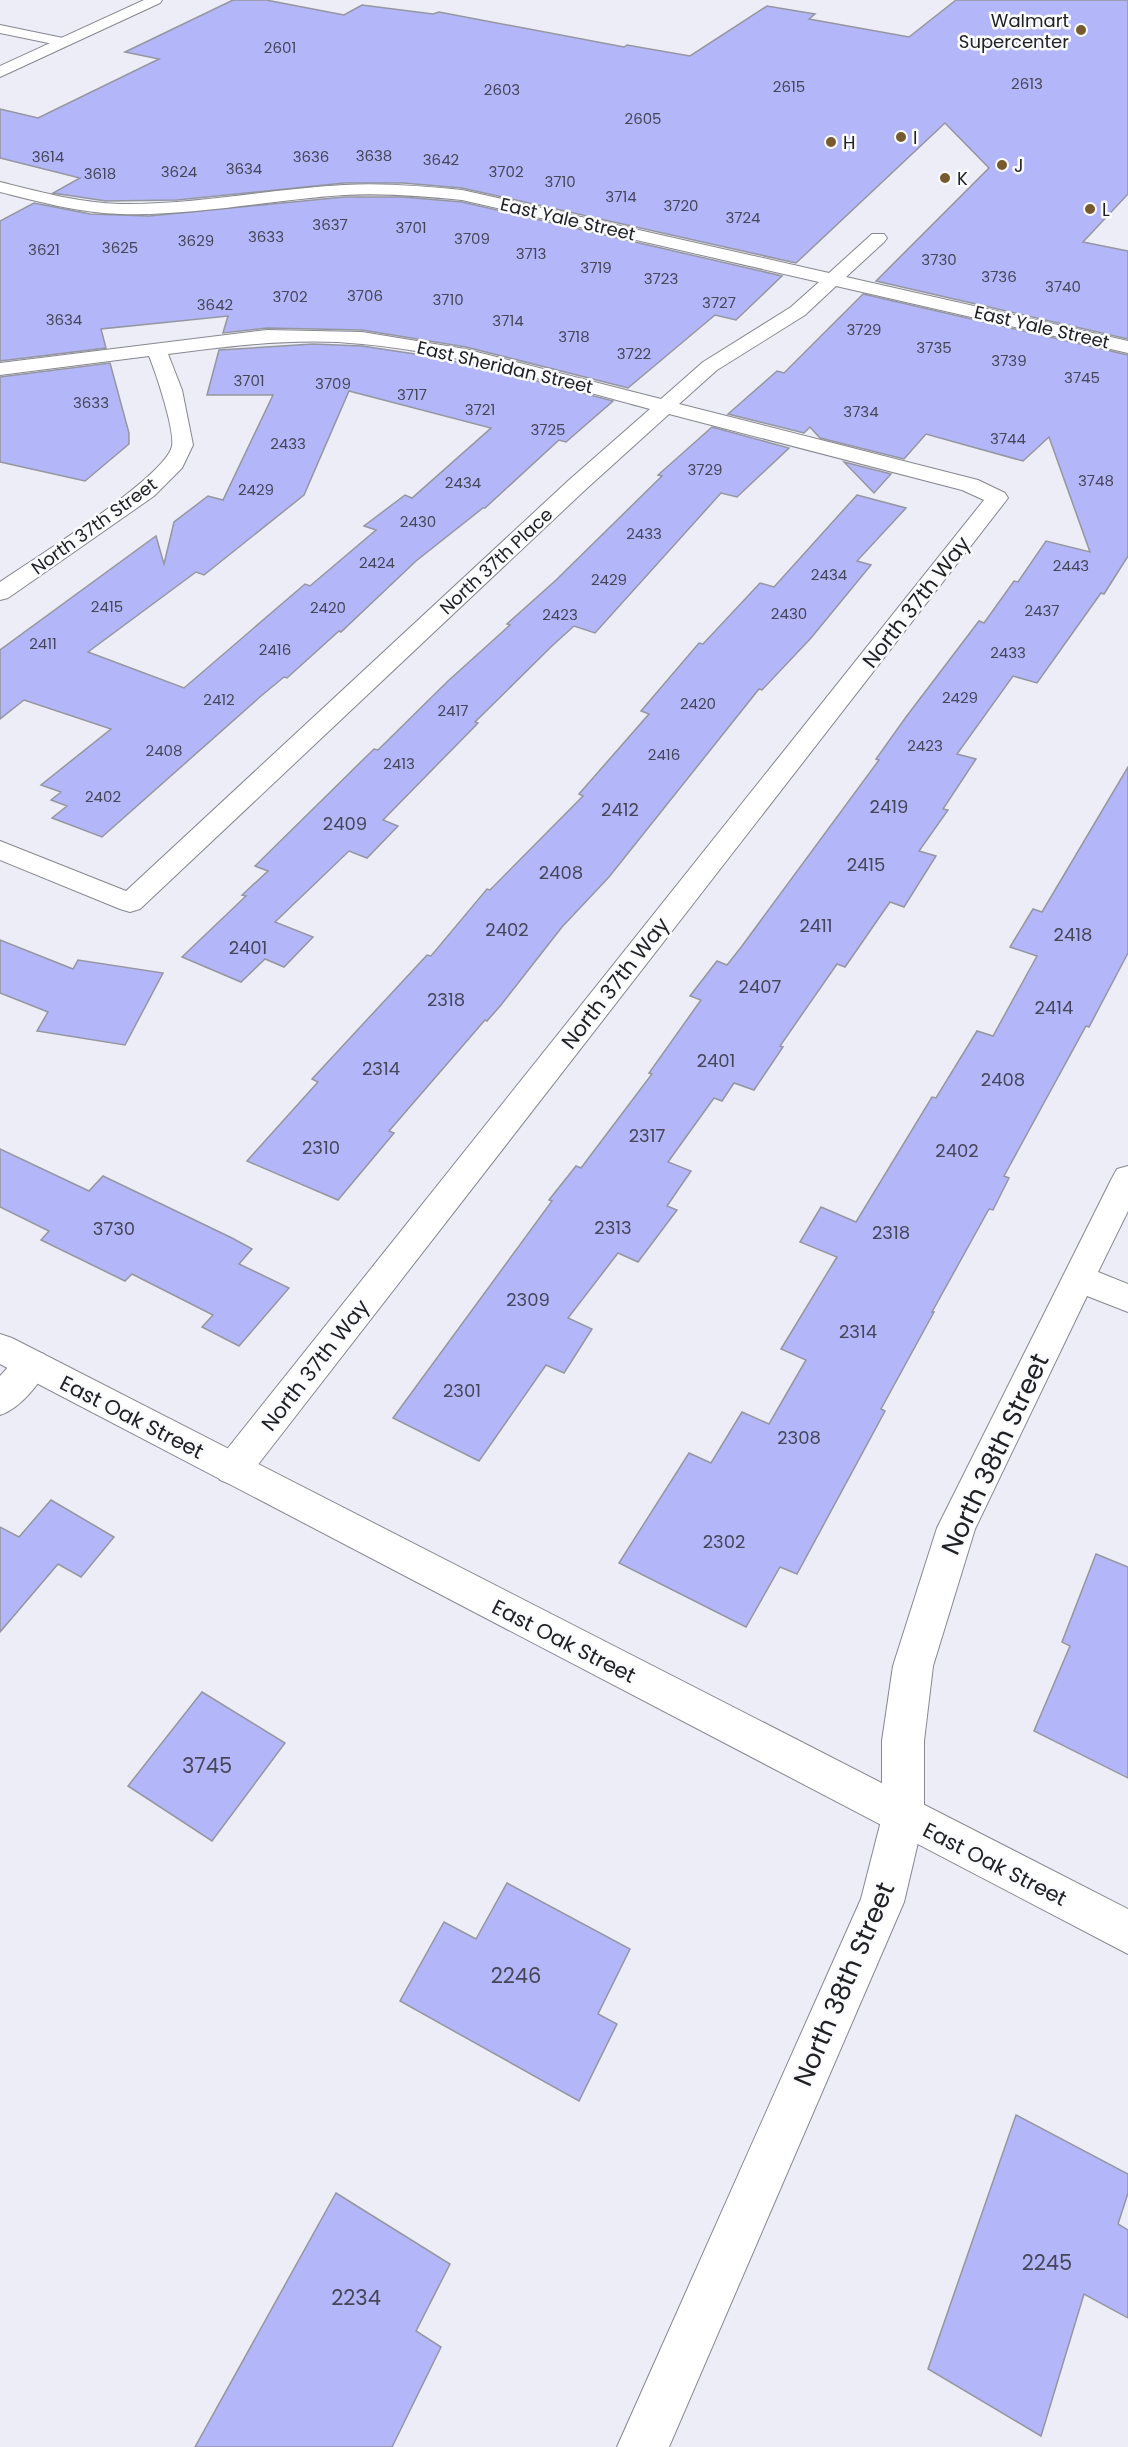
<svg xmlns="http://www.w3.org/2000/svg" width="1128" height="2447" viewBox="0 0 1128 2447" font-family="Poppins,sans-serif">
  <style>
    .building { fill: #b3b7f9; stroke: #95969f; stroke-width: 1.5; fill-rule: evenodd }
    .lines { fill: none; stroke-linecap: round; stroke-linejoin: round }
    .minor-casing { stroke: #868790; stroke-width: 2 }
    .tertiary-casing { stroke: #868790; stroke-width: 2 }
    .secondary-casing { stroke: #868790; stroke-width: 2 }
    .minor { fill: #fff; fill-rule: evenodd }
    .tertiary { fill: #fff; fill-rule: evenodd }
    .secondary { fill: #fff; fill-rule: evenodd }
    .poi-dot { fill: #775b2e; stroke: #fafbfe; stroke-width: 2 }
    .labels { text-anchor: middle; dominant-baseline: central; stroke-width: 5; stroke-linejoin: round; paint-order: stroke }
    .far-number-label { font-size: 15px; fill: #464659 }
    .far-poi-label { font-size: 18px; fill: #212124; stroke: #fafbfe; text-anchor: start }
    .far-street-label { font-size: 18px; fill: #212124; stroke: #fafbfe }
    .number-label { font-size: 18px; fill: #464659 }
    .street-label { font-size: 21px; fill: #212124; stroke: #fafbfe }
    .near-number-label { font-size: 21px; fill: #464659 }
    .near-street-label { font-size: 26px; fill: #212124; stroke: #fafbfe }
  </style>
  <rect width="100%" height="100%" fill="#ecedf6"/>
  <!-- building -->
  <g class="building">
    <path d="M 233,0 L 266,0 L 344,15 L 362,5 L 433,14 L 439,12 L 624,47 L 627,45 L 690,56 L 767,6 L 815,14 L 809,19 L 909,37 L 956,0 L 1128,0 L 1128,194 L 1083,242 L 1128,251 L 1128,339 L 876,281 L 989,168 L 945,123 L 796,263 L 462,188 L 403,183 L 344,183 L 177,200 L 106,201 L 53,193 L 80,178 L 0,158 L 0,109 L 38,118 L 159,59 L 125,52 Z"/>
    <path d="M 344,197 L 403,197 L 462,202 L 782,276 L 736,320 L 715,315 L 628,388 L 466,347 L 362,330 L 267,328 L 223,333 L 228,316 L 101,329 L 106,348 L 0,361 L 0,221 L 34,203 L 90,214 L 149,216 Z"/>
    <path d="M 863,294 L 1128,355 L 1128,556 L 1104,594 L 1101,593 L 1037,683 L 1013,676 L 957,754 L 976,759 L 943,809 L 948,810 L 919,851 L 936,856 L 904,907 L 890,902 L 845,967 L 837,964 L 780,1046 L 783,1047 L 754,1090 L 734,1083 L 722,1101 L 714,1098 L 668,1162 L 691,1171 L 667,1206 L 677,1210 L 638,1262 L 618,1253 L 568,1318 L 592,1329 L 564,1373 L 546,1365 L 479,1461 L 393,1418 L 552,1201 L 549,1200 L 576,1166 L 581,1168 L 652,1074 L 649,1073 L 701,1000 L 690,996 L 717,961 L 727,965 L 742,946 L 879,760 L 876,759 L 906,717 L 979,621 L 984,623 L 1014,581 L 1018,582 L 1046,541 L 1090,552 L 1049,437 L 1023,461 L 926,434 L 904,459 L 820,438 L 810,427 L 804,433 L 728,414 L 777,371 L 784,373 Z"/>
    <path d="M 313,344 L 362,346 L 435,357 L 507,373 L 613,401 L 566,442 L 559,440 L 485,508 L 483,508 L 416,561 L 341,632 L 339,631 L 287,678 L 284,677 L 261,696 L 102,837 L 52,818 L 67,806 L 51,800 L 61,792 L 41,785 L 111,729 L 24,700 L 0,719 L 0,650 L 156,536 L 164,564 L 174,522 L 208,496 L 223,500 L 273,395 L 207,395 L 219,350 ZM 349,391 L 491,428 L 412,498 L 405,495 L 364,526 L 376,530 L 310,586 L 305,584 L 184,688 L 88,652 L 196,572 L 204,575 L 304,495 Z"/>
    <path d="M 110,363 L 129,433 L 129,444 L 85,481 L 0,462 L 0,377 Z"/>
    <path d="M 712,427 L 789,448 L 737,497 L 721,493 L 595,633 L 574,626 L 553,645 L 475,722 L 478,723 L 383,820 L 398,826 L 367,858 L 349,851 L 275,922 L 313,937 L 284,967 L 265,959 L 241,982 L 182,957 L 246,896 L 242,895 L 268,871 L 255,866 L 374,749 L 378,750 L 448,681 L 510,625 L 507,624 L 555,581 L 662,476 L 658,475 Z"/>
    <path d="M 844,462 L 891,474 L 874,493 Z"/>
    <path d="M 857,495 L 906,508 L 857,561 L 871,565 L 811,638 L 762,690 L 759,689 L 609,877 L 562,927 L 501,1005 L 487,1021 L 485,1020 L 389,1131 L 394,1133 L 338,1200 L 247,1161 L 318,1082 L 312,1079 L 427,955 L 431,956 L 487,889 L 490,890 L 583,796 L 579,794 L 649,714 L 641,711 L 699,643 L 703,644 L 760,583 L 774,587 Z"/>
    <path d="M 1128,767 L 1128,953 L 1089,1027 L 1086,1026 L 1004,1176 L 1009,1178 L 993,1210 L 989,1209 L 932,1312 L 934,1312 L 881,1409 L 885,1411 L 797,1574 L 780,1567 L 746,1627 L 619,1563 L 689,1453 L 711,1463 L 742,1412 L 769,1424 L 806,1360 L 781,1349 L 837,1257 L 800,1242 L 821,1207 L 856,1222 L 932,1097 L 936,1098 L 977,1031 L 993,1036 L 1037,956 L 1010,947 L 1033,909 L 1042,912 Z"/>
    <path d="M 0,940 L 73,969 L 78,960 L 163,973 L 125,1045 L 37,1031 L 48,1012 L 0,993 Z"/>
    <path d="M 0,1149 L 89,1191 L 103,1176 L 232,1238 L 252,1249 L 239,1264 L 289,1288 L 239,1346 L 202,1327 L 213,1315 L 132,1274 L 125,1281 L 41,1240 L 49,1231 L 0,1207 Z"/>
    <path d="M 51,1500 L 114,1537 L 81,1577 L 58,1564 L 0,1632 L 0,1527 L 19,1537 Z"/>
    <path d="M 1096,1554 L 1128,1567 L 1128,1778 L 1034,1731 L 1070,1646 L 1062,1642 Z"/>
    <path d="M 202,1692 L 285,1743 L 212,1841 L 128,1786 Z"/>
    <path d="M 507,1883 L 630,1949 L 598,2014 L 617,2024 L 579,2101 L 400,2001 L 444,1922 L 476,1939 Z"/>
    <path d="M 1016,2115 L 1128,2174 L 1128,2193 L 1118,2224 L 1128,2230 L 1128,2318 L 1084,2294 L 1041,2436 L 928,2369 Z"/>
    <path d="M 336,2193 L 450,2264 L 416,2331 L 441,2347 L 392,2447 L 195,2447 Z"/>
  </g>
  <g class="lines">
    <!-- minor casing -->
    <g class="minor-casing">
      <g id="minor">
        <path d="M 0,25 L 63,38 L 70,42 L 63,46 L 0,33 Z"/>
        <path d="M 0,182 C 40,192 80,203 121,204 C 196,205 269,189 344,185 C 383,183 423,186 462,190 L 829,273 L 872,234 L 884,234 L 887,238 L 884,242 L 846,277 L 1128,341 L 1128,353 L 836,286 L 805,315 L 717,370 L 679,404 L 978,480 L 1005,493 L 1008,498 L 246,1480 L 233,1485 L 220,1480 L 215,1469 L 220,1458 L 984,500 L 962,490 L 669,414 L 585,490 L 140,909 L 130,912 L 120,909 L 0,860 L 0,841 L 126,891 L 569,480 L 650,409 C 556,384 460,353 362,344 C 297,337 232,346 168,354 L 182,390 L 193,445 L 182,468 L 154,496 L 8,598 L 0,600 L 0,582 C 32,560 166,477 172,446 C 175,430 156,373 149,356 L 0,375 L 0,363 L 267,330 L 362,332 L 465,349 L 661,399 L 703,362 L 791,307 L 819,282 L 462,200 C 423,196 383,193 344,195 C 269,200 196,216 121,214 C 80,213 40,202 0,192 Z"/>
        <path d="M 1128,1166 L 1128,1211 L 1098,1272 L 1128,1284 L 1128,1312 L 1087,1296 L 975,1529 L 933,1666 L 924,1741 L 924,1817 L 904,1902 L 669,2447 L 617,2447 L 861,1899 L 882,1817 L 882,1741 L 893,1666 L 937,1528 L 1112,1178 L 1117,1169 Z"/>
        <path d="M 32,1350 L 44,1354 L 50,1364 C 40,1383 21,1408 0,1415 L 0,1376 L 20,1354 Z"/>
      </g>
    </g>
    <!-- tertiary casing -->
    <g class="tertiary-casing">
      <path id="tertiary" d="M 0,1334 L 12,1338 L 1128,1909 L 1128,1954 L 0,1364 Z"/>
    </g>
    <!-- secondary casing -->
    <g class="secondary-casing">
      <path id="secondary" d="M 144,0 L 162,0 L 160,3 L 0,77 L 0,66 Z"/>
    </g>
    <!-- minor -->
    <use href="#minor" class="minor"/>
    <!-- tertiary -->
    <use href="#tertiary" class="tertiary"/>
    <!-- secondary -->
    <use href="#secondary" class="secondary"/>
  </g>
  <!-- markers -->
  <g class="poi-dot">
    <circle cx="1081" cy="30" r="6"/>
    <circle cx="901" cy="137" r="6"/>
    <circle cx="831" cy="142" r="6"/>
    <circle cx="1002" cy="165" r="6"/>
    <circle cx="945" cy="178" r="6"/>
    <circle cx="1090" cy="209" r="6"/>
  </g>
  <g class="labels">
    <!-- far-number labels -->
    <g class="far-number-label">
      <text x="280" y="47">2601</text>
      <text x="1027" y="83">2613</text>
      <text x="789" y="86">2615</text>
      <text x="502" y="89">2603</text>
      <text x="643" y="118">2605</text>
      <text x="374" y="155">3638</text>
      <text x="48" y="156">3614</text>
      <text x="311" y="156">3636</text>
      <text x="441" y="159">3642</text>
      <text x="244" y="168">3634</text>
      <text x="179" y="171">3624</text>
      <text x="506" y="171">3702</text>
      <text x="100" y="173">3618</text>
      <text x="560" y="181">3710</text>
      <text x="621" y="196">3714</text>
      <text x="681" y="205">3720</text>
      <text x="743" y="217">3724</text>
      <text x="330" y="224">3637</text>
      <text x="411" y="227">3701</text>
      <text x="266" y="236">3633</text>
      <text x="472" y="238">3709</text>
      <text x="196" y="240">3629</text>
      <text x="120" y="247">3625</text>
      <text x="44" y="249">3621</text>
      <text x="531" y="253">3713</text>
      <text x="939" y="259">3730</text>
      <text x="596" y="267">3719</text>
      <text x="999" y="276">3736</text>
      <text x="661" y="278">3723</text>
      <text x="1063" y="286">3740</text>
      <text x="365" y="295">3706</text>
      <text x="290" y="296">3702</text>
      <text x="448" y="299">3710</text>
      <text x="719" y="302">3727</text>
      <text x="215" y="304">3642</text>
      <text x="64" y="319">3634</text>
      <text x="508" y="320">3714</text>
      <text x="864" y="329">3729</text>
      <text x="574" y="336">3718</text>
      <text x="934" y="347">3735</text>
      <text x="634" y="353">3722</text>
      <text x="1009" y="360">3739</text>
      <text x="1082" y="377">3745</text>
      <text x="249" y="380">3701</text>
      <text x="333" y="383">3709</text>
      <text x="412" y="394">3717</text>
      <text x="91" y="402">3633</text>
      <text x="480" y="409">3721</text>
      <text x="861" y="411">3734</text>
      <text x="548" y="429">3725</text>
      <text x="1008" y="438">3744</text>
      <text x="288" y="443">2433</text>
      <text x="705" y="469">3729</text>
      <text x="1096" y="480">3748</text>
      <text x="463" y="482">2434</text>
      <text x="256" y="489">2429</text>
      <text x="418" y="521">2430</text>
      <text x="644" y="533">2433</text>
      <text x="377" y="562">2424</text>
      <text x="1071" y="565">2443</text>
      <text x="829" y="574">2434</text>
      <text x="609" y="579">2429</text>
      <text x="107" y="606">2415</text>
      <text x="328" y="607">2420</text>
      <text x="1042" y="610">2437</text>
      <text x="789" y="613">2430</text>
      <text x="560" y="614">2423</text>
      <text x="43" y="643">2411</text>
      <text x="275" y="649">2416</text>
      <text x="1008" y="652">2433</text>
      <text x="960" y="697">2429</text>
      <text x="219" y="699">2412</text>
      <text x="698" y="703">2420</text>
      <text x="453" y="710">2417</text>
      <text x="925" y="745">2423</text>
      <text x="164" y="750">2408</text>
      <text x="664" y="754">2416</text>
      <text x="399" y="763">2413</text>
      <text x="103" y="796">2402</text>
    </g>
    <!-- far-poi labels -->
    <g class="far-poi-label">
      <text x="1069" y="20" text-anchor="end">Walmart<tspan x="1069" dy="21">Supercenter</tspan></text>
      <text x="913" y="137">I</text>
      <text x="843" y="142">H</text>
      <text x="1014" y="165">J</text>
      <text x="957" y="178">K</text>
      <text x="1102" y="209">L</text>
    </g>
    <!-- far-street labels -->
    <g class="far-street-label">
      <text transform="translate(568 219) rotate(13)">East Yale Street</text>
      <text transform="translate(1042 327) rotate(13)">East Yale Street</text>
      <text transform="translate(505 367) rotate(13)">East Sheridan Street</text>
      <text transform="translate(94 526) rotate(-36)">North 37th Street</text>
      <text transform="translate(496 561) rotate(-43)">North 37th Place</text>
    </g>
    <!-- number labels -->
    <g class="number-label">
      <text x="889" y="806">2419</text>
      <text x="620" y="809">2412</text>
      <text x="345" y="823">2409</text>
      <text x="866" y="864">2415</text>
      <text x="561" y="872">2408</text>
      <text x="816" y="925">2411</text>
      <text x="507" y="929">2402</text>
      <text x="1073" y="934">2418</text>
      <text x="248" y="947">2401</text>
      <text x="760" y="986">2407</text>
      <text x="446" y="999">2318</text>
      <text x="1054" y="1007">2414</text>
      <text x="716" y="1060">2401</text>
      <text x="381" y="1068">2314</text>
      <text x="1003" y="1079">2408</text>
      <text x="647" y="1135">2317</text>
      <text x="321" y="1147">2310</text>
      <text x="957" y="1150">2402</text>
      <text x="613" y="1227">2313</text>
      <text x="114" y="1228">3730</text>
      <text x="891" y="1232">2318</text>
      <text x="528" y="1299">2309</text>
      <text x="858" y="1331">2314</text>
      <text x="462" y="1390">2301</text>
      <text x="799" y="1437">2308</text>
      <text x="724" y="1541">2302</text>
    </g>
    <!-- street labels -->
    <g class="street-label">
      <text transform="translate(916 602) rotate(-52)">North 37th Way</text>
      <text transform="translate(615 983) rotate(-52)">North 37th Way</text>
      <text transform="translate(315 1365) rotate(-52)">North 37th Way</text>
      <text transform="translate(132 1417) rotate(27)">East Oak Street</text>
      <text transform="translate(564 1641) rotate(27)">East Oak Street</text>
      <text transform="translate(995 1864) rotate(27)">East Oak Street</text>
    </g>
    <!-- near-number labels -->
    <g class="near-number-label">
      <text x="207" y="1765">3745</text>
      <text x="516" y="1975">2246</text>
      <text x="1047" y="2262">2245</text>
      <text x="356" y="2297">2234</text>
    </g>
    <!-- near-street labels -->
    <g class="near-street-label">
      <text transform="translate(995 1454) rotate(-65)">North 38th Street</text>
      <text transform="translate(844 1984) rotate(-67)">North 38th Street</text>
    </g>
  </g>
</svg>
